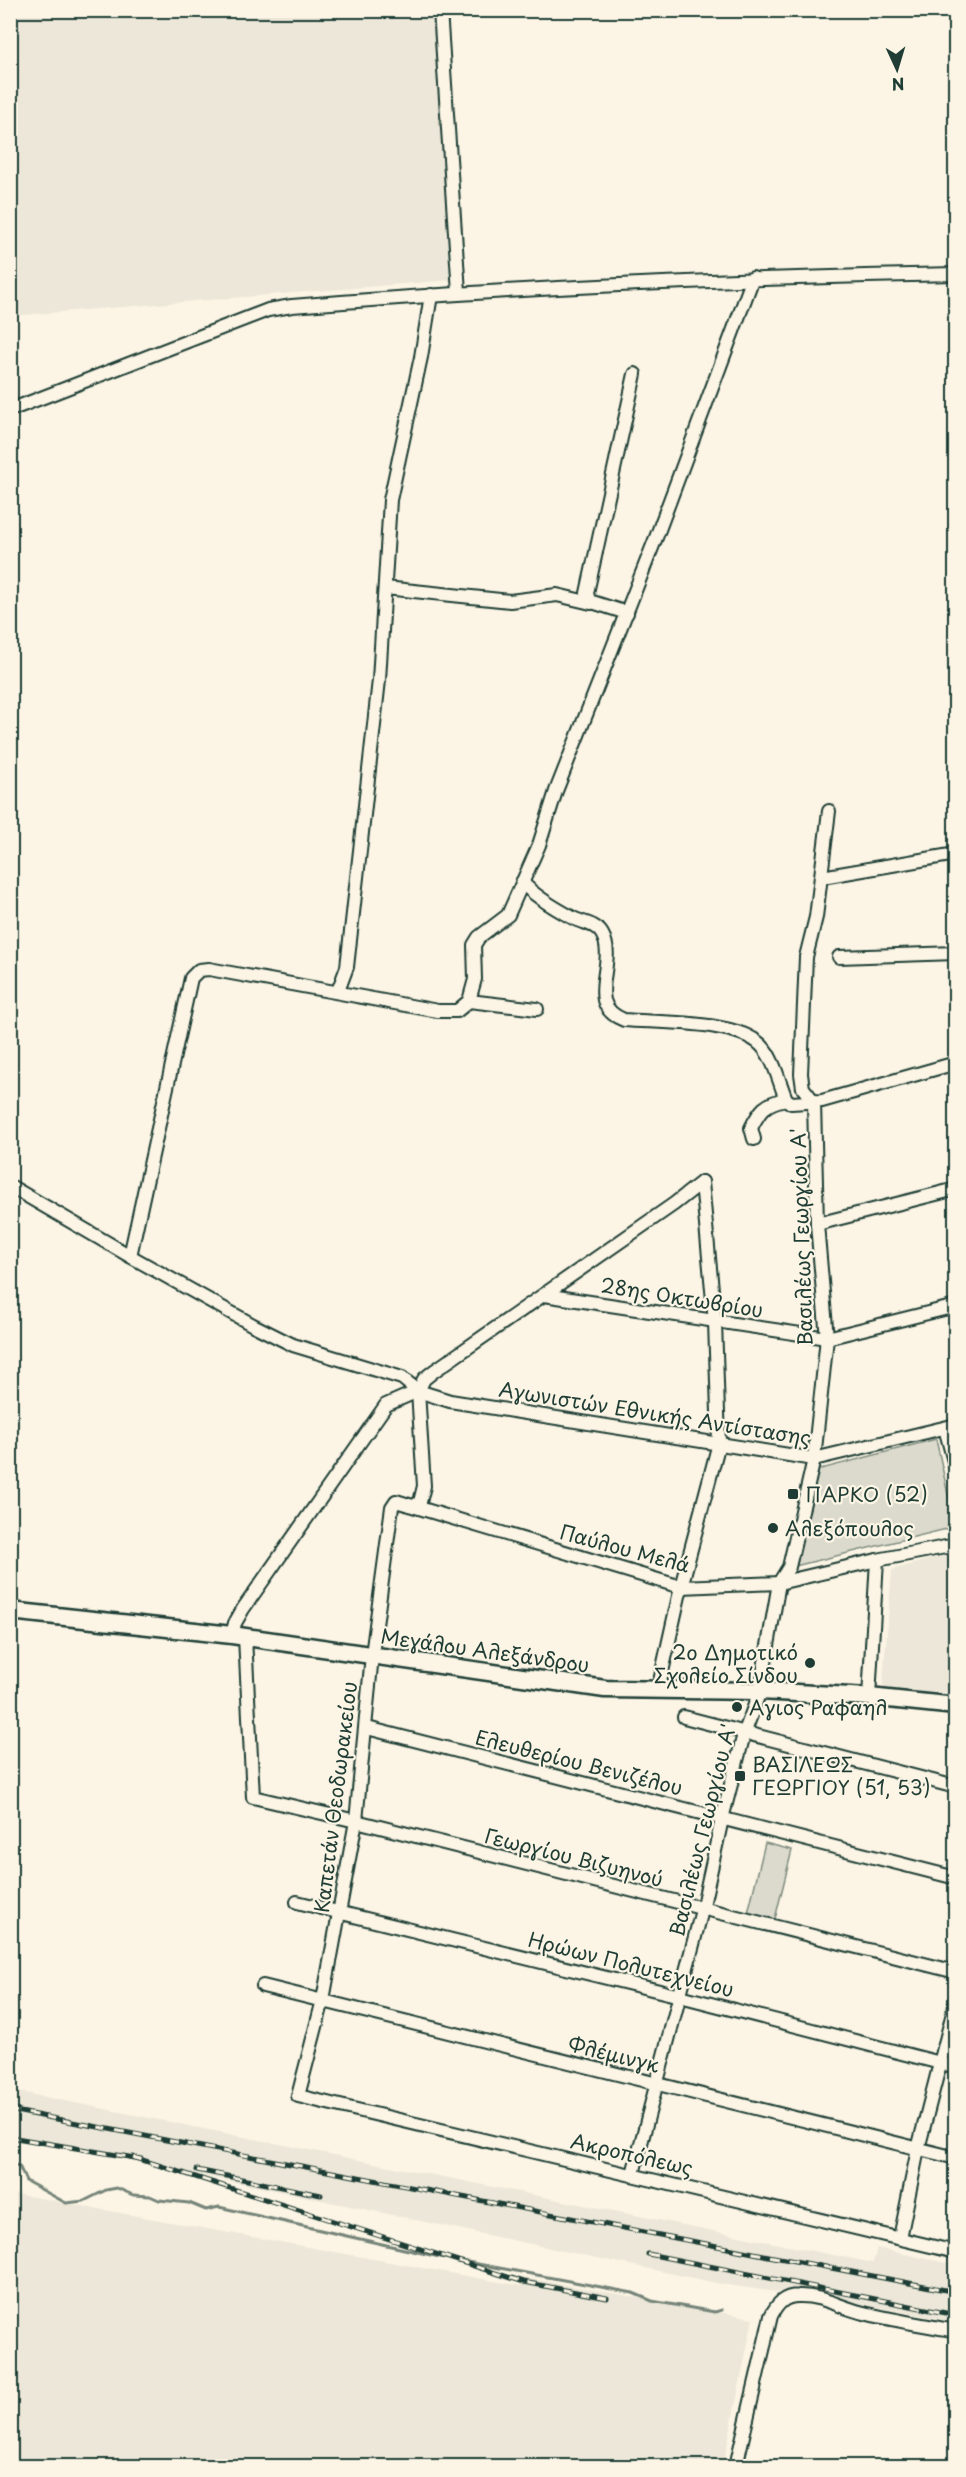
<svg xmlns="http://www.w3.org/2000/svg" width="966" height="2477" viewBox="0 0 966 2477" font-family="'Playpen Sans',sans-serif">
  <style>
    .built { fill: #ece7d8 }
    .green { fill: #dcdacc; stroke: #7e8c80; stroke-width: 1.5 }
    .lines { fill: none; stroke-linecap: round; stroke-linejoin: round }
    .stream { stroke: #758479; stroke-width: 3 }
    .street-casing { stroke: #1f3d34; stroke-width: 16 }
    .secondary-casing { stroke: #1f3d34; stroke-width: 21 }
    .street { stroke: #fcf5e5; stroke-width: 12 }
    .secondary { stroke: #fcf5e5; stroke-width: 16 }
    .rail-casing { stroke: #1f3d34; stroke-width: 5 }
    .rail { stroke: #fcf5e5; stroke-width: 3; stroke-dasharray: 9; stroke-linecap: butt }
    .poi-dot { fill: #1f3d34; stroke: #fcf5e5; stroke-width: 2 }
    .labels { text-anchor: middle; dominant-baseline: central; stroke-width: 4.5; stroke-linejoin: round; paint-order: stroke }
    .street-label { font-size: 20px; fill: #1f3d34; stroke: #fcf5e5 }
    .poi-label { font-size: 20px; fill: #1f3d34; stroke: #fcf5e5; text-anchor: start }
  </style>
  <rect width="100%" height="100%" fill="#fcf5e5"/>
  <filter id="ink" filterUnits="userSpaceOnUse"><feTurbulence type="fractalNoise" baseFrequency=".0167" numOctaves="2"/><feDisplacementMap in="SourceGraphic" scale="12" xChannelSelector="R" yChannelSelector="G"/><feConvolveMatrix kernelMatrix="1 2 1 2 8 2 1 2 1" color-interpolation-filters="sRGB"/></filter>
  <g filter="url(#ink)">
    <!-- built -->
    <g class="built">
      <path d="M 11,11 L 446,11 L 464,279 L 11,316 Z"/>
      <path d="M 955,1552 L 955,1700 L 882,1694 L 892,1570 Z"/>
      <path d="M 10,2090 L 873,2263 L 877,2248 L 955,2265 L 955,2322 L 866,2305 L 721,2284 L 11,2135 Z"/>
      <path d="M 11,2193 L 521,2286 L 526,2278 L 753,2318 L 723,2466 L 11,2466 Z"/>
    </g>
    <!-- green -->
    <g class="green">
      <path d="M 936,1439 L 955,1527 L 795,1566 L 817,1470 Z"/>
      <path d="M 765,1843 L 792,1850 L 774,1923 L 747,1917 Z"/>
    </g>
    <g class="lines">
      <!-- stream -->
      <path class="stream" d="M 10,2164 L 19,2166 L 26,2181 L 66,2203 L 84,2201 L 106,2190 L 117,2188 L 133,2195 L 150,2196 L 159,2200 L 189,2203 L 206,2210 L 219,2207 L 435,2256 L 633,2293 L 652,2301 L 715,2312 L 722,2310"/>
      <!-- street casing -->
      <g class="street-casing">
        <g id="street">
          <path d="M 440,10 L 459,292"/>
          <path d="M 10,410 L 268,310 L 292,306 C 513,288 734,278 956,274"/>
          <path d="M 385,588 L 510,601 L 557,595 L 591,603"/>
          <path d="M 627,613 L 589,601 L 587,593 L 635,374"/>
          <path d="M 822,877 L 956,854"/>
          <path d="M 522,882 C 534,896 558,910 575,919 C 584,923 596,924 602,934 C 619,963 582,1004 624,1020 C 659,1023 736,1020 761,1045 C 774,1058 779,1082 786,1099 L 791,1103 L 822,1101 L 956,1063"/>
          <path d="M 839,957 L 956,953"/>
          <path d="M 338,991 L 347,967 L 379,680 L 390,500 L 421,357 L 431,295"/>
          <path d="M 469,1001 L 537,1009"/>
          <path d="M 814,1102 L 803,1088 L 801,1074 L 806,957 L 816,917 L 829,811"/>
          <path d="M 754,1139 L 751,1128 C 760,1110 765,1103 786,1099"/>
          <path d="M 10,1186 L 130,1256 L 253,1325 L 293,1345 L 402,1378 L 418,1391 L 450,1401 L 814,1459 L 956,1425"/>
          <path d="M 817,1224 L 956,1189"/>
          <path d="M 130,1256 L 191,978 L 199,970 L 209,969 L 438,1011 L 457,1011 L 469,1001 L 475,979 L 474,945 L 479,937 L 508,915 L 539,845 L 556,791 L 657,535 L 753,278"/>
          <path d="M 544,1295 L 827,1338 L 956,1306"/>
          <path d="M 945,1428 L 956,1469"/>
          <path d="M 414,1506 L 420,1502 L 424,1486 L 418,1391"/>
          <path d="M 956,1545 L 877,1560 L 779,1583 L 681,1587 L 396,1501 L 392,1507 L 372,1655 L 356,1821 L 323,2000 L 298,2096 L 956,2252"/>
          <path d="M 232,1635 L 235,1623 L 243,1609 L 386,1405 L 418,1391 L 424,1379 L 434,1371 L 674,1204 L 702,1182"/>
          <path d="M 245,1637 L 253,1797 L 356,1821 L 956,1972"/>
          <path d="M 658,1690 L 681,1587 L 719,1443 L 715,1322 L 702,1182"/>
          <path d="M 869,1697 L 877,1560"/>
          <path d="M 684,1717 L 956,1787"/>
          <path d="M 367,1728 L 956,1878"/>
          <path d="M 297,1902 L 680,1996 L 956,2067"/>
          <path d="M 263,1986 L 956,2158"/>
          <path d="M 633,2174 L 702,1910 L 722,1819 L 744,1734 L 760,1691 L 779,1583 L 789,1567 L 814,1459 L 827,1338 L 817,1224 L 814,1102"/>
          <path d="M 900,2238 L 918,2149 L 956,2001"/>
          <path d="M 736,2466 L 771,2316 C 777,2304 784,2296 798,2296 C 820,2295 840,2307 860,2312 C 891,2320 924,2325 956,2331"/>
        </g>
      </g>
      <!-- secondary casing -->
      <g class="secondary-casing">
        <path id="secondary" d="M 10,1611 L 232,1635 L 605,1689 L 760,1691 L 869,1697 L 956,1706"/>
      </g>
      <!-- street -->
      <use href="#street" class="street"/>
      <!-- secondary -->
      <use href="#secondary" class="secondary"/>
      <!-- rail casing -->
      <g class="rail-casing">
        <g id="rail">
          <path d="M 10,2110 L 956,2292"/>
          <path d="M 10,2137 L 141,2159"/>
          <path d="M 133,2157 L 524,2282 L 607,2298"/>
          <path d="M 197,2170 L 321,2195"/>
          <path d="M 648,2254 L 956,2315"/>
        </g>
      </g>
      <!-- rail -->
      <use href="#rail" class="rail"/>
    </g>
  </g>
  <!-- markers -->
  <g class="poi-dot">
    <rect x="787" y="1488" width="12" height="12" rx="3"/>
    <circle cx="773" cy="1528" r="6"/>
    <circle cx="810" cy="1663" r="6"/>
    <circle cx="737" cy="1707" r="6"/>
    <rect x="734" y="1770" width="12" height="12" rx="3"/>
  </g>
  <g class="labels">
    <!-- street labels -->
    <g class="street-label">
      <text transform="translate(801 1237) rotate(-92)">Βασιλέως Γεωργίου Α'</text>
      <text transform="translate(682 1297) rotate(9)">28ης Οκτωβρίου</text>
      <text transform="translate(655 1413) rotate(9)">Αγωνιστών Εθνικής Αντίστασης</text>
      <text transform="translate(625 1548) rotate(15)">Παύλου Μελά</text>
      <text transform="translate(485 1650) rotate(8)">Μεγάλου Αλεξάνδρου</text>
      <text transform="translate(579 1762) rotate(14)">Ελευθερίου Βενιζέλου</text>
      <text transform="translate(335 1797) rotate(-83)">Καπετάν Θεοδωρακείου</text>
      <text transform="translate(702 1830) rotate(-76)">Βασιλέως Γεωργίου Α'</text>
      <text transform="translate(574 1857) rotate(14)">Γεωργίου Βιζυηνού</text>
      <text transform="translate(631 1964) rotate(14)">Ηρώων Πολυτεχνείου</text>
      <text transform="translate(614 2054) rotate(14)">Φλέμινγκ</text>
      <text transform="translate(632 2154) rotate(13)">Ακροπόλεως</text>
    </g>
    <!-- poi labels -->
    <g class="poi-label">
      <text x="805" y="1494">ΠΑΡΚΟ (52)</text>
      <text x="785" y="1528">Αλεξόπουλος</text>
      <text x="798" y="1652" text-anchor="end">2o Δημοτικό<tspan x="798" dy="23">Σχολείο Σίνδου</tspan></text>
      <text x="749" y="1707">Αγιος Ραφαηλ</text>
      <text x="752" y="1764">ΒΑΣΙΛΕΩΣ<tspan x="752" dy="23">ΓΕΩΡΓΙΟΥ (51, 53)</tspan></text>
    </g>
  </g>
  <!-- margin -->
  <rect width="966" height="2477" fill="none" stroke="#fcf5e5" stroke-width="36"/>
  <rect x="18" y="18" width="930" height="2441" fill="none" stroke="#1f3d34" stroke-width="2" filter="url(#ink)"/>
  <!-- north arrow -->
  <g transform="translate(897 69) rotate(176)" stroke="#fcf5e5" stroke-width="4.5" paint-order="stroke">
  <path d="M0-4.5L10 22L0 15L-10 22Z" fill="#1f3d34"/>
  <text y="-9" font-size="16" font-weight="bold" text-anchor="middle" fill="#1f3d34">N</text>
  </g>
</svg>
